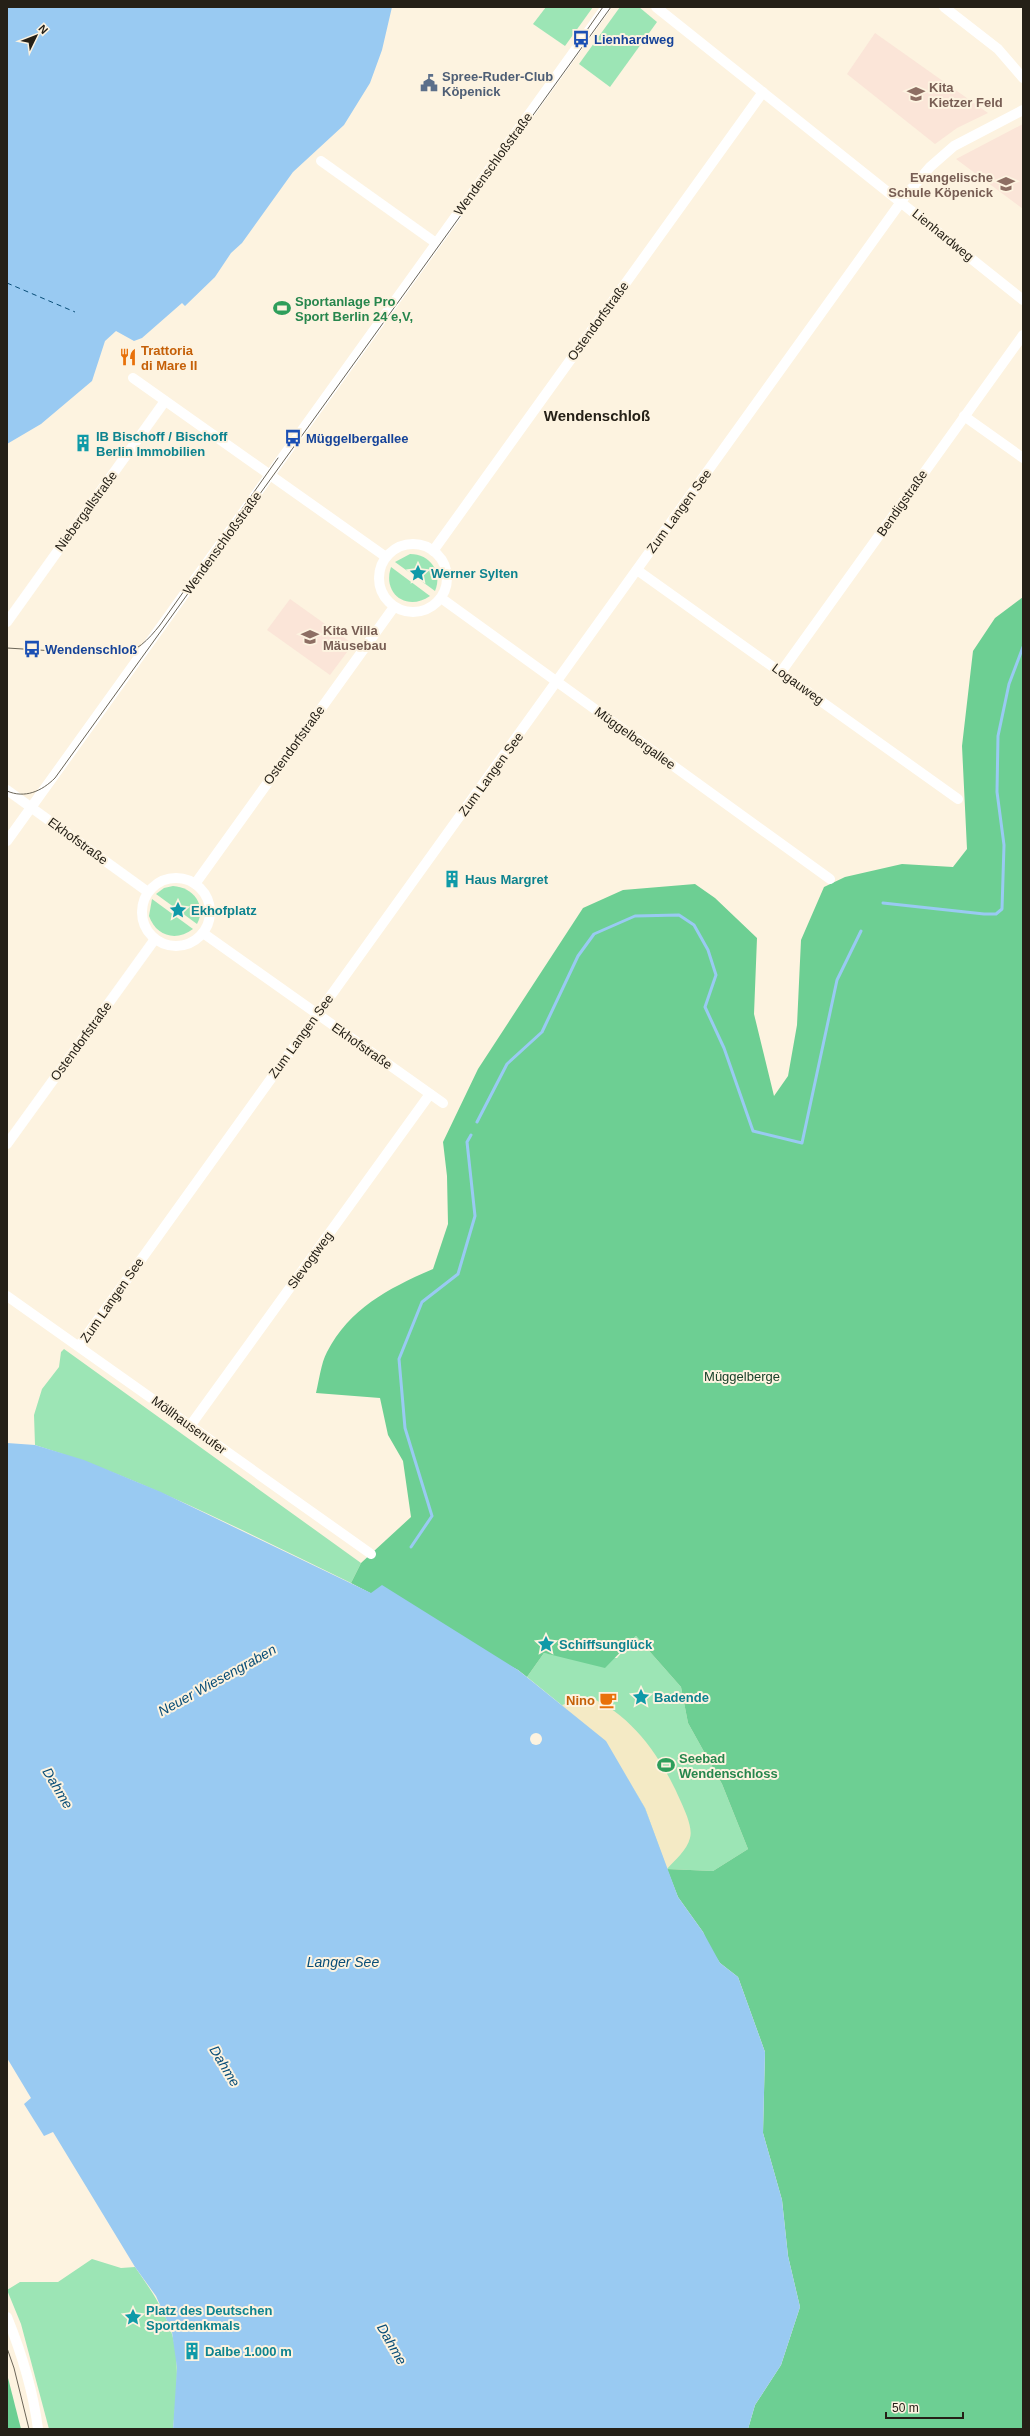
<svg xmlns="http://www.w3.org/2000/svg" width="1030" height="2436" viewBox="0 0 1030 2436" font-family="Arial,sans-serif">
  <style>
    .education { fill: #fbe5d8 }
    .green { fill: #9ce5b5 }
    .forest { fill: #6dcf93 }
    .sand { fill: #f4eac5 }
    .water { fill: #99caf2 }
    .pier { fill: #fdf3e0 }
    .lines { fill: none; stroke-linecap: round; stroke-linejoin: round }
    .stream { stroke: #99caf2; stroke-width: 3 }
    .ferry { stroke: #084d77; stroke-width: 1; stroke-dasharray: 5 4; stroke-linecap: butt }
    .minor { stroke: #fff; stroke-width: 10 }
    .tram { stroke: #6b6558; stroke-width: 1 }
    .labels { text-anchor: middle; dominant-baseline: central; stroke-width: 4; stroke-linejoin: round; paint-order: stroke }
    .transit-label { font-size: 13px; font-weight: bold; fill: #164399; stroke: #fdf3e0; text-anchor: start }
    .service-label { font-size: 13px; font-weight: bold; fill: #4e5e75; stroke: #fdf3e0; text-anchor: start }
    .education-label { font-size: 13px; font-weight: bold; fill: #785e54; stroke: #fdf3e0; text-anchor: start }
    .street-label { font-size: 13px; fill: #252017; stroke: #fdf3e0 }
    .leisure-label { font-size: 13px; font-weight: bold; fill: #27864d; stroke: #fdf3e0; text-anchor: start }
    .food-label { font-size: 13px; font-weight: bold; fill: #c56008; stroke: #fdf3e0; text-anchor: start }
    .culture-label { font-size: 13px; font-weight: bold; fill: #0d838f; stroke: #fdf3e0; text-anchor: start }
    .park-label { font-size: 13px; fill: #194129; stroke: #fdf3e0 }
    .water-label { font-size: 14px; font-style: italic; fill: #084d77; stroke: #fdf3e0 }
    .quarter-label { font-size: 15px; font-weight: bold; fill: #252017; stroke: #fdf3e0 }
  </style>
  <rect width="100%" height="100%" fill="#fdf3e0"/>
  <!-- education -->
  <g class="education">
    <path d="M 875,33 L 988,113 L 957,128 L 935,144 L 847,74 Z"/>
    <path d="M 1023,124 L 1023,209 L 956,159 Z"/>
    <path d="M 290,599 L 353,644 L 330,675 L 267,630 Z"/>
  </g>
  <!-- green -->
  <g class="green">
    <path d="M 546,7 L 593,7 L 565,46 L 533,24 Z"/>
    <path d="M 620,7 L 639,7 L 657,22 L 610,87 L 579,64 Z"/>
    <path d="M 410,554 C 430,554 443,572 435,591 L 395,562 Z"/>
    <path d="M 391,567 L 430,596 C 407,612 382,594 391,567 Z"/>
    <path d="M 173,886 C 193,887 207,905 197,924 L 156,894 L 164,888 Z"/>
    <path d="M 152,899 L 193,929 C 176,942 156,936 149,916 Z"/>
    <path d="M 64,1349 L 361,1563 L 351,1583 C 247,1533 145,1479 35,1445 L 34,1415 L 42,1389 L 59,1367 L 61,1352 Z"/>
    <path d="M 636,1636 L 681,1687 L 688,1723 L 722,1784 L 748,1849 L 713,1871 L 667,1869 L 645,1808 L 606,1741 L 527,1677 L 544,1653 L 565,1657 L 617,1658 Z"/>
    <path d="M 92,2259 L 121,2268 L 135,2267 C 149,2287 163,2307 171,2331 C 181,2361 176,2398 173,2429 L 49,2429 L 21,2324 L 7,2290 L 20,2282 L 58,2282 Z"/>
  </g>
  <!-- forest -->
  <g class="forest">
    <path d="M 1023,597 L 1023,2429 L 748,2429 L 755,2405 L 781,2365 L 800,2307 L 788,2256 L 782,2200 L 763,2133 L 765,2052 L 738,1977 L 720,1963 L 710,1948 L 703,1932 L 678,1897 L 667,1869 L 713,1871 L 748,1849 L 722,1784 L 688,1723 L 681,1687 L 636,1636 L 605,1668 L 544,1653 L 527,1677 L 518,1670 L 351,1583 L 361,1563 L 411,1517 L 403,1461 L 388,1435 L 380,1398 L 316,1393 C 319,1381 321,1363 327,1352 C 350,1308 389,1288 433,1269 L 448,1224 L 447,1176 L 443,1142 L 478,1069 L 583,908 L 623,890 L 695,884 L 715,898 L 757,938 L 754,1014 L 774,1096 L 788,1076 L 797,1025 L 801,940 L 824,887 L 845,877 L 902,864 L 953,867 L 967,849 L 962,746 L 973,651 L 995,618 Z"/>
    <path d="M 7,2374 L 21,2429 L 7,2429 Z"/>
  </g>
  <!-- sand -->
  <path class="sand" d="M 589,1697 C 633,1715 663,1760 681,1802 C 685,1811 693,1828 690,1838 C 687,1850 675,1860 667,1869 L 645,1808 L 627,1778 L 562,1705 Z"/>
  <!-- water -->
  <g class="water">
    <path d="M 7,7 L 392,7 L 382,50 L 370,83 L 344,125 L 293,172 L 242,243 L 231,253 L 215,277 L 185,306 L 182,303 L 142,338 L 134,341 L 116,331 L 105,341 L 92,381 L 41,424 L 7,444 Z"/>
    <path d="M 7,1443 L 35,1445 L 84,1460 L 161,1492 L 371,1593 L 382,1585 L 518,1670 L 606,1741 L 645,1808 L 678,1897 L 703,1932 L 720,1963 L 738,1977 L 765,2052 L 763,2133 L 782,2200 L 788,2256 L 800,2307 L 781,2365 L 755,2405 L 748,2429 L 173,2429 L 177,2368 L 172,2332 L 156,2296 L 135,2267 L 53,2132 L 44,2136 L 24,2104 L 31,2098 L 7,2058 Z"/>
  </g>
  <!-- pier -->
  <circle class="pier" cx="536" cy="1739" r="6"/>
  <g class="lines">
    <!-- stream -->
    <g class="stream">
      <path d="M 883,903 L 984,914 L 996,914 L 1002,909 L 1004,845 L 997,792 L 998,736 L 1009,684 L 1023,647"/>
      <path d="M 477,1122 L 507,1064 L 542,1032 L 578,956 L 594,934 L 635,916 L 679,915 L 694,925 L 708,950 L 716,975 L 705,1007 L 724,1048 L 753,1131 L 802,1143 L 837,980 L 861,931"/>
      <path d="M 411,1547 L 432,1516 L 405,1428 L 399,1359 L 422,1302 L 458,1274 L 475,1216 L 467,1142 L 471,1135"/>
    </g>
    <!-- ferry -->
    <path class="ferry" d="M 7,283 L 75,312"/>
    <!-- minor -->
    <g class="minor">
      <path d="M 656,7 L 1023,300"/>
      <path d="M 944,7 L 998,49 L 1023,78"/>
      <path d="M 321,161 L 436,243"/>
      <path d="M 133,378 L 386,557"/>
      <path d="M 964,416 L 1023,458"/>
      <circle cx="413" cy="578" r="34"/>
      <path d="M 433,551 L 763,92"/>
      <path d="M 637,570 L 958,799"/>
      <path d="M 441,598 L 830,879"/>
      <path d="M 7,622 L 165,401"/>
      <path d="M 781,672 L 1023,335"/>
      <path d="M 7,790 L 148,892"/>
      <path d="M 7,841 L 606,7"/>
      <circle cx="176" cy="912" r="34"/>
      <path d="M 195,884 L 394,607"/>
      <path d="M 203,933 L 443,1103"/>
      <path d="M 7,1144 L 155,939"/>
      <path d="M 7,1296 L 371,1554"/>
      <path d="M 79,1346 L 906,195 L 930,167 L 954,146 L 1023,110"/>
      <path d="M 190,1426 L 430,1094"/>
      <path d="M 7,2317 C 22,2354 33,2390 38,2429"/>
    </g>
    <!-- tram -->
    <g class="tram">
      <path d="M 587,30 L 603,7"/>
      <path d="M 7,648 L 118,655 C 137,652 148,640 160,625 L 278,458"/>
      <path d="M 7,791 C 25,799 42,791 55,778 L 611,7"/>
      <path d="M 7,2348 L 14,2368 L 29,2429"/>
    </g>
  </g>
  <!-- icons -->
  <defs>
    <g id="bus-bare" transform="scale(1.38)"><path d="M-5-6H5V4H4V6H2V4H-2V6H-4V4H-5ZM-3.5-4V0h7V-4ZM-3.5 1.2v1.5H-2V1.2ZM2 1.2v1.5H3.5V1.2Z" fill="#1a4fb4" stroke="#fdf3e0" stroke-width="2.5" paint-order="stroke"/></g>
    <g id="civic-bare" transform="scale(1.38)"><path d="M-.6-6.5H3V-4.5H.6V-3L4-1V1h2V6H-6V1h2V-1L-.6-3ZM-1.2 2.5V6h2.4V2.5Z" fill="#5c6f8a" stroke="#fdf3e0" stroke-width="2.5" paint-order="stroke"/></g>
    <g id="school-bare" transform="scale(1.38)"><path d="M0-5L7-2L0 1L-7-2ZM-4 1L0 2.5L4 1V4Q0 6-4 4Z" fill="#8d6e63" stroke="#fdf3e0" stroke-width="2.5" paint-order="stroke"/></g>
    <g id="stadium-bare" transform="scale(1.38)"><path d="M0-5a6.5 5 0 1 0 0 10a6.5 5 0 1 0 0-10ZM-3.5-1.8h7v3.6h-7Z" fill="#2e9e5b" stroke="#fdf3e0" stroke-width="2.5" paint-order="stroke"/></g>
    <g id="restaurant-bare" transform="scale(1.38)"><path d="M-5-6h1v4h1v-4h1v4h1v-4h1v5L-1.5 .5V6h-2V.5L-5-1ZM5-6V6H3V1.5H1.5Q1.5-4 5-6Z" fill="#e8710a" stroke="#fdf3e0" stroke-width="2.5" paint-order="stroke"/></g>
    <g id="building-bare" transform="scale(1.38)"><path d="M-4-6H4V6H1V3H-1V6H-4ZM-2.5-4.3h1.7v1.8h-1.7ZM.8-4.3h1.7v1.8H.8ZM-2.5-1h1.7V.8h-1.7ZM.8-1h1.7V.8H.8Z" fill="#0f9aa8" stroke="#fdf3e0" stroke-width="2.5" paint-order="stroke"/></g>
    <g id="sight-bare" transform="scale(1.38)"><path d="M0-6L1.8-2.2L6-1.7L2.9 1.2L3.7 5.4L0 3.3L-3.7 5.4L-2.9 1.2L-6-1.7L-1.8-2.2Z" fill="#0f9aa8" stroke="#fdf3e0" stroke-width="2.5" paint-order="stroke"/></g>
    <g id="cafe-bare" transform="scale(1.38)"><path d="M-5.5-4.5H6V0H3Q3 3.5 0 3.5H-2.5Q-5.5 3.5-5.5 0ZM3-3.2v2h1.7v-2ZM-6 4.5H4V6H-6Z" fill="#e8710a" stroke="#fdf3e0" stroke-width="2.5" paint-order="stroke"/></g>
  </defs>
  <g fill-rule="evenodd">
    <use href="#bus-bare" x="581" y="39"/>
    <use href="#civic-bare" x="429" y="83"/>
    <use href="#school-bare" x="916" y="94"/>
    <use href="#school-bare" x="1006" y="184"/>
    <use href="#stadium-bare" x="282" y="308"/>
    <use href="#restaurant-bare" x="128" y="357"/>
    <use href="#bus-bare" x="293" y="438"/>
    <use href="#building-bare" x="83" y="443"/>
    <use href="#sight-bare" x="418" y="573"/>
    <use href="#school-bare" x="310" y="637"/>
    <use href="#bus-bare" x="32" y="649"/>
    <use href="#building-bare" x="452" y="879"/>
    <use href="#sight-bare" x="178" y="910"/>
    <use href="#sight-bare" x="546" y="1644"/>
    <use href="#sight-bare" x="641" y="1697"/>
    <use href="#cafe-bare" x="608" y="1700"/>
    <use href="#stadium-bare" x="666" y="1765"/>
    <use href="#sight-bare" x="133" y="2317"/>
    <use href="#building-bare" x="192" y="2351"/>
  </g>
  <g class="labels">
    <!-- transit labels -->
    <g class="transit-label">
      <text x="594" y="39">Lienhardweg</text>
      <text x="306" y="438">Müggelbergallee</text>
      <text x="45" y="649">Wendenschloß</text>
    </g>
    <!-- service labels -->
    <g class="service-label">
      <text x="442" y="76">Spree-Ruder-Club<tspan x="442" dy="15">Köpenick</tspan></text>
    </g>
    <!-- education labels -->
    <g class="education-label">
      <text x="929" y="87">Kita<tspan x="929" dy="15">Kietzer Feld</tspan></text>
      <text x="993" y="177" text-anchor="end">Evangelische<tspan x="993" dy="15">Schule Köpenick</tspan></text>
      <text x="323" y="630">Kita Villa<tspan x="323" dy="15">Mäusebau</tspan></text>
    </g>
    <!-- street labels -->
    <g class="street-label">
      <text transform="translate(493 164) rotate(-54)">Wendenschloßstraße</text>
      <text transform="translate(943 235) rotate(39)">Lienhardweg</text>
      <text transform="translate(598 321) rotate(-54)">Ostendorfstraße</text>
      <text transform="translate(902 503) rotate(-55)">Bendigstraße</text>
      <text transform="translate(86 511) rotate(-54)">Niebergallstraße</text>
      <text transform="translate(679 511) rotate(-54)">Zum Langen See</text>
      <text transform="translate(222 543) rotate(-54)">Wendenschloßstraße</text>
      <text transform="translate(798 684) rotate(36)">Logauweg</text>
      <text transform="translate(635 738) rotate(36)">Müggelbergallee</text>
      <text transform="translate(294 745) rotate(-54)">Ostendorfstraße</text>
      <text transform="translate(491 774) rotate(-54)">Zum Langen See</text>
      <text transform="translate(78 841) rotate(36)">Ekhofstraße</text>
      <text transform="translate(301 1036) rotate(-54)">Zum Langen See</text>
      <text transform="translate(81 1041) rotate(-54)">Ostendorfstraße</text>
      <text transform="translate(362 1046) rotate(35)">Ekhofstraße</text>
      <text transform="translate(310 1260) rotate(-54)">Slevogtweg</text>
      <text transform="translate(112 1300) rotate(-55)">Zum Langen See</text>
      <text transform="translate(189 1425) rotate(36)">Möllhausenufer</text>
    </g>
    <!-- leisure labels -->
    <g class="leisure-label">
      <text x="295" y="301">Sportanlage Pro<tspan x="295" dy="15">Sport Berlin 24 e,V,</tspan></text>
      <text x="679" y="1758">Seebad<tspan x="679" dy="15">Wendenschloss</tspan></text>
    </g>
    <!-- food labels -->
    <g class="food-label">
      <text x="141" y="350">Trattoria<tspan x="141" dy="15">di Mare II</tspan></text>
      <text x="595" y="1700" text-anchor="end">Nino</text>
    </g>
    <!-- culture labels -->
    <g class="culture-label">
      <text x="96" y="436">IB Bischoff / Bischoff<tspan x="96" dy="15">Berlin Immobilien</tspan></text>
      <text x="431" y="573">Werner Sylten</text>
      <text x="465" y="879">Haus Margret</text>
      <text x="191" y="910">Ekhofplatz</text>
      <text x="559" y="1644">Schiffsunglück</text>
      <text x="654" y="1697">Badende</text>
      <text x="146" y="2310">Platz des Deutschen<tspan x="146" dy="15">Sportdenkmals</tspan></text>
      <text x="205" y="2351">Dalbe 1.000 m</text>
    </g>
    <!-- park labels -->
    <g class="park-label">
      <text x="742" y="1376">Müggelberge</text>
    </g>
    <!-- water labels -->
    <g class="water-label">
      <text transform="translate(217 1680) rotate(-29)">Neuer Wiesengraben</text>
      <text transform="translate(58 1788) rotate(59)">Dahme</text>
      <text x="343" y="1962">Langer See</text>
      <text transform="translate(225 2066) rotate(59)">Dahme</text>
      <text transform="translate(392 2344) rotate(60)">Dahme</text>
    </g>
    <!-- quarter labels -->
    <g class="quarter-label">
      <text x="597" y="415">Wendenschloß</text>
    </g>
  </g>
  <!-- border -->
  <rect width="1030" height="2436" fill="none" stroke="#252017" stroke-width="16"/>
  <!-- north arrow -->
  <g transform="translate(36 36) rotate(47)" stroke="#fdf3e0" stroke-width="3" paint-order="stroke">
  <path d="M0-3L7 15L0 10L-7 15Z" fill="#252017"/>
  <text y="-6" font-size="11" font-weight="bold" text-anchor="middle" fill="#252017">N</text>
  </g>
  <!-- scale -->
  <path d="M886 2412v6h77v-6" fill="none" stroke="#252017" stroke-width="2"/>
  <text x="892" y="2412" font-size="12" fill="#252017" stroke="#fdf3e0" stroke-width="3" paint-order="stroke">50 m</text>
</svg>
